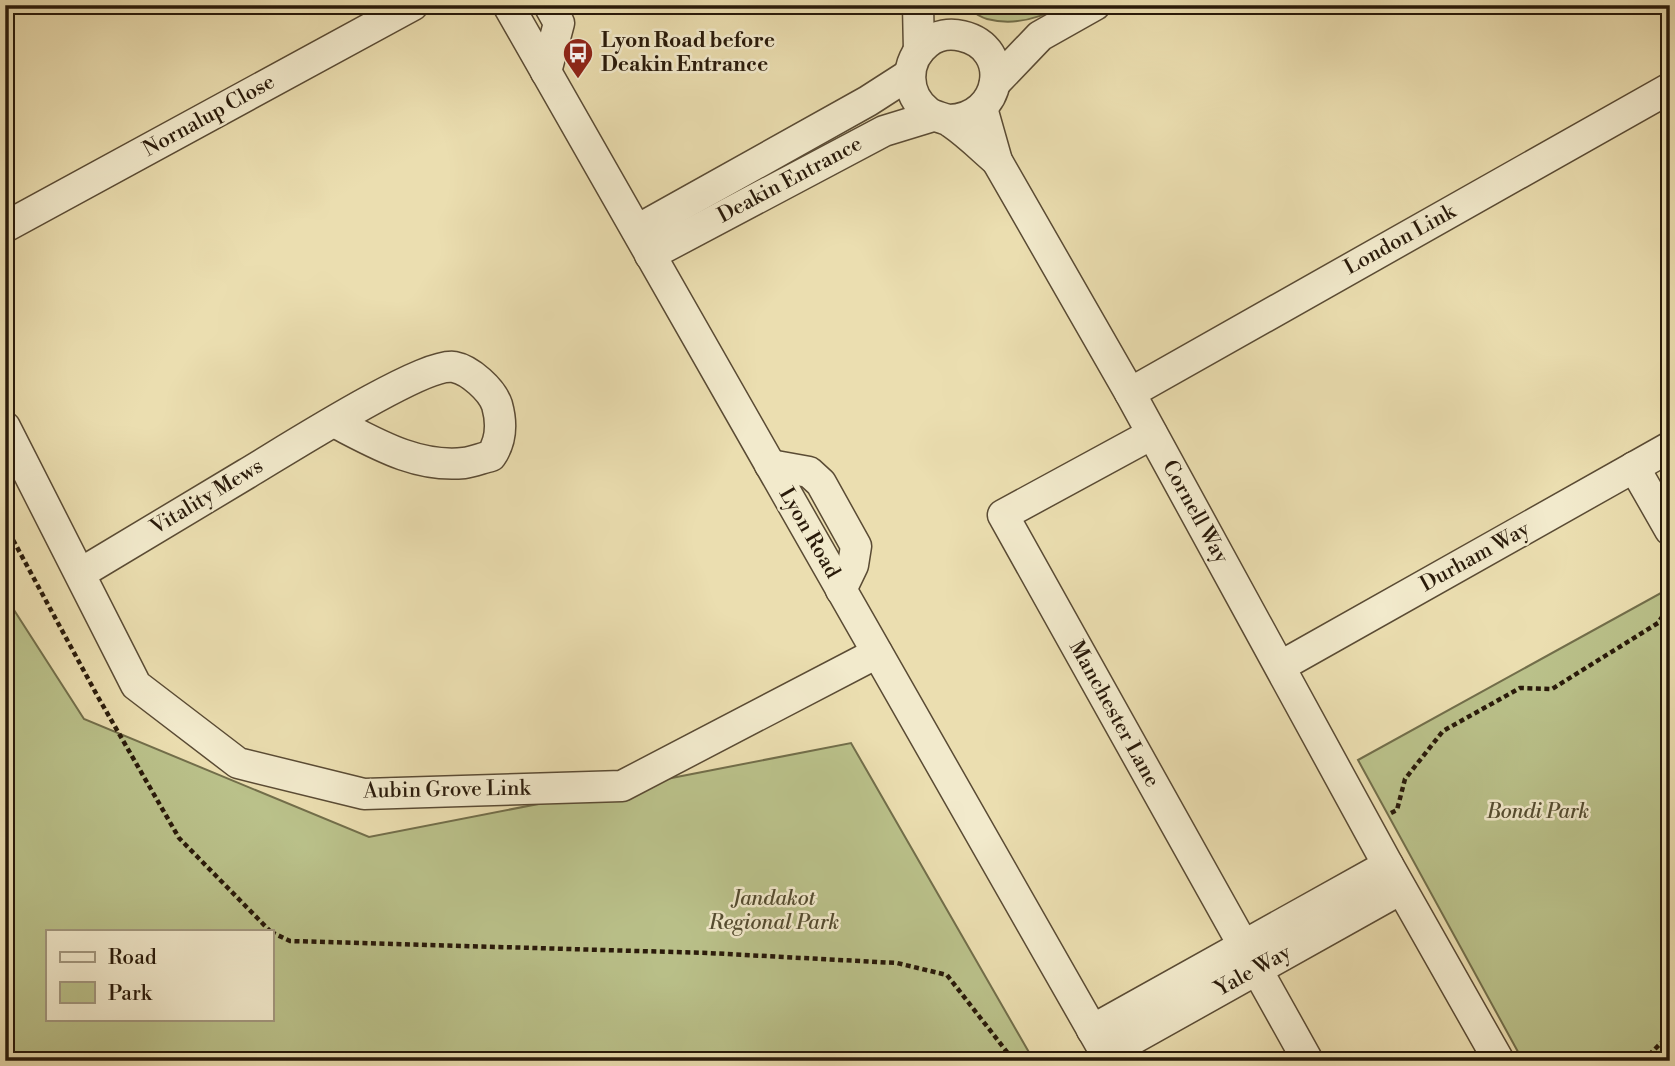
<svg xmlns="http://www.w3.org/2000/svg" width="1675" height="1066" viewBox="0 0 1675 1066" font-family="'Libre Bodoni',serif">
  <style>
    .green { fill: #bac18a; stroke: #726e4a; stroke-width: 2; fill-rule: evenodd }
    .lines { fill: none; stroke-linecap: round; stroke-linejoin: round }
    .minor-casing { stroke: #5a4b34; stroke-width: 33 }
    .path { stroke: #291a0a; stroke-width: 4.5; stroke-dasharray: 5 3.5; stroke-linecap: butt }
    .minor { stroke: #f2eacc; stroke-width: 30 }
    .labels { text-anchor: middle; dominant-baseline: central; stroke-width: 5; stroke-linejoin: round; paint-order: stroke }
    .poi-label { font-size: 21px; font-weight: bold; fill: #291a0a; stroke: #f2eacc; text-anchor: start }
    .street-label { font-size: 21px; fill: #291a0a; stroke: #f2eacc }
    .park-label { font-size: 21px; font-style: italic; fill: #544c30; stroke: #f2eacc }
  </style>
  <rect width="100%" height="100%" fill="#ebdeb0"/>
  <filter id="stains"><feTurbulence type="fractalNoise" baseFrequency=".00286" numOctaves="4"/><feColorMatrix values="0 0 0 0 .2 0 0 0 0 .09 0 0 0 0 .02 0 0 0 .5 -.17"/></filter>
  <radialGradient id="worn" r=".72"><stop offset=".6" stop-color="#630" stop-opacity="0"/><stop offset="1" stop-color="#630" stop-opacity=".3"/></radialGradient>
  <!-- green -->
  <g class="green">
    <path d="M 963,5 L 1064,5 C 1041,18 1014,26 987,19 C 979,17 970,10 963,5 Z"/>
    <path d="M 1670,588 L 1670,1054 L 1658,1061 L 1523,1061 L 1358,760 Z"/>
    <path d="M 5,596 L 84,719 L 369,837 L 851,743 L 1034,1061 L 5,1061 ZM 47,931 L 271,931 L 271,1019 L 47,1019 Z"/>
  </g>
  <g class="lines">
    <!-- minor casing -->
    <g class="minor-casing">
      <g id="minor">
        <path d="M 508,5 L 1110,1061"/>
        <path d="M 918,5 L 919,51"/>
        <path d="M 546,72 L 559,23 L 549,5"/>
        <path d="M 995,83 L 1040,36 L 1095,5"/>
        <path d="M 982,108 L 997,161 L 1130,393 L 1388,865 L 1499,1061"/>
        <path d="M 949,120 C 1002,119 1014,48 962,36 C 950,33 937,35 927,43 C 904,61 905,95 928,112 C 936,118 945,117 952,123 C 968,134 982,148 997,161"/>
        <path d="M 5,227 L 413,5"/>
        <path d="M 637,230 L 868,101 L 910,74"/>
        <path d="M 650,255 L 884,131 L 933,116"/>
        <path d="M 1130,393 L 1670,88"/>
        <path d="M 5,427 L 136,685 L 238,763 L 364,794 L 622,786 L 877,653"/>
        <path d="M 1152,434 L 1003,515 L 1308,1061"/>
        <path d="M 770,465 L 809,472 L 821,483 L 856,546 L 853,565 L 841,590"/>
        <path d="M 1634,467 L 1670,530"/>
        <path d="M 81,573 C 136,540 191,507 246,474 C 280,454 423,362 454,367 C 470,370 492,390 497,405 C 502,423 502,440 491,456 C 482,458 473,462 464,463 C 416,468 375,443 334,422"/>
        <path d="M 1281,666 L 1670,447"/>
        <path d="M 1092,1030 L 1388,865"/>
        <path d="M 1106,1054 L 1401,889"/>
      </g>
    </g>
    <!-- path -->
    <g class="path">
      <path d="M 5,525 L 98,697 L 179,838 L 270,931"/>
      <path d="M 1391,813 L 1397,810 L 1405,779 L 1443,731 L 1520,688 L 1552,689 L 1658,623 L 1670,605"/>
      <path d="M 271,932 L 290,941 L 708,953 L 897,963 L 947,975 L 1014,1061"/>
      <path d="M 1643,1061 L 1670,1034"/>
    </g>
    <!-- minor -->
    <use href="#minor" class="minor"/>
  </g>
  <!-- icons -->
  <defs>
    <g id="bus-pin" transform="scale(1.575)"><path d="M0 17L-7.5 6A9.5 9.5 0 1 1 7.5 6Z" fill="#8f2418" stroke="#f2eacc"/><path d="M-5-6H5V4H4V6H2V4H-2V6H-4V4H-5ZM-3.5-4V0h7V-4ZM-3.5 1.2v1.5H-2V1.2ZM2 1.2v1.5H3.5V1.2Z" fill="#fff"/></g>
  </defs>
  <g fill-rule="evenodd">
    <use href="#bus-pin" x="578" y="53"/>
  </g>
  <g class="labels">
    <!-- poi labels -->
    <g class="poi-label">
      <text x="601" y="41">Lyon Road before<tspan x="601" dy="24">Deakin Entrance</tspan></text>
    </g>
    <!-- street labels -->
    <g class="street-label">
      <text transform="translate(209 116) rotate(-29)">Nornalup Close</text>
      <text transform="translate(790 180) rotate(-28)">Deakin Entrance</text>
      <text transform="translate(1400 240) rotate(-29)">London Link</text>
      <text transform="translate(207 497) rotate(-31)">Vitality Mews</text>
      <text transform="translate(1195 512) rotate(61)">Cornell Way</text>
      <text transform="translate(809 533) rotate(60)">Lyon Road</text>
      <text transform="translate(1475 557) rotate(-29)">Durham Way</text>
      <text transform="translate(1114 714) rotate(61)">Manchester Lane</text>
      <text transform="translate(447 790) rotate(-1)">Aubin Grove Link</text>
      <text transform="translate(1253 971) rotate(-29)">Yale Way</text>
    </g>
    <!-- park labels -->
    <g class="park-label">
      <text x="1538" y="812">Bondi Park</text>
      <text x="774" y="899">Jandakot<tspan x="774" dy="24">Regional Park</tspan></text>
    </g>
  </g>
  <!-- margin -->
  <rect width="1675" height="1066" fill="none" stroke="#ebdeb0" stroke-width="28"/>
  <rect x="7" y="7" width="1661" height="1052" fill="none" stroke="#291a0a" stroke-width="3.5"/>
  <rect x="14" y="14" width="1647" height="1038" fill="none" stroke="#291a0a" stroke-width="2"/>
  <!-- legend -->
  <rect x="46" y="930" width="228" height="91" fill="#f2eacc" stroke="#a2977e" stroke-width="2"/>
  <rect x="60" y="952" width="35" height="10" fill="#f2eacc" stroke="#a2977e" stroke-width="2"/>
  <text x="108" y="964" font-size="21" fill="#291a0a">Road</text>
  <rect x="60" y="982" width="35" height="21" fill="#bac18a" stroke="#a2977e" stroke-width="2"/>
  <text x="108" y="1000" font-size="21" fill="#291a0a">Park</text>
  <rect width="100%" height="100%" filter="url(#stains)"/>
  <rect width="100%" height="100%" fill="url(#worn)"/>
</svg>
